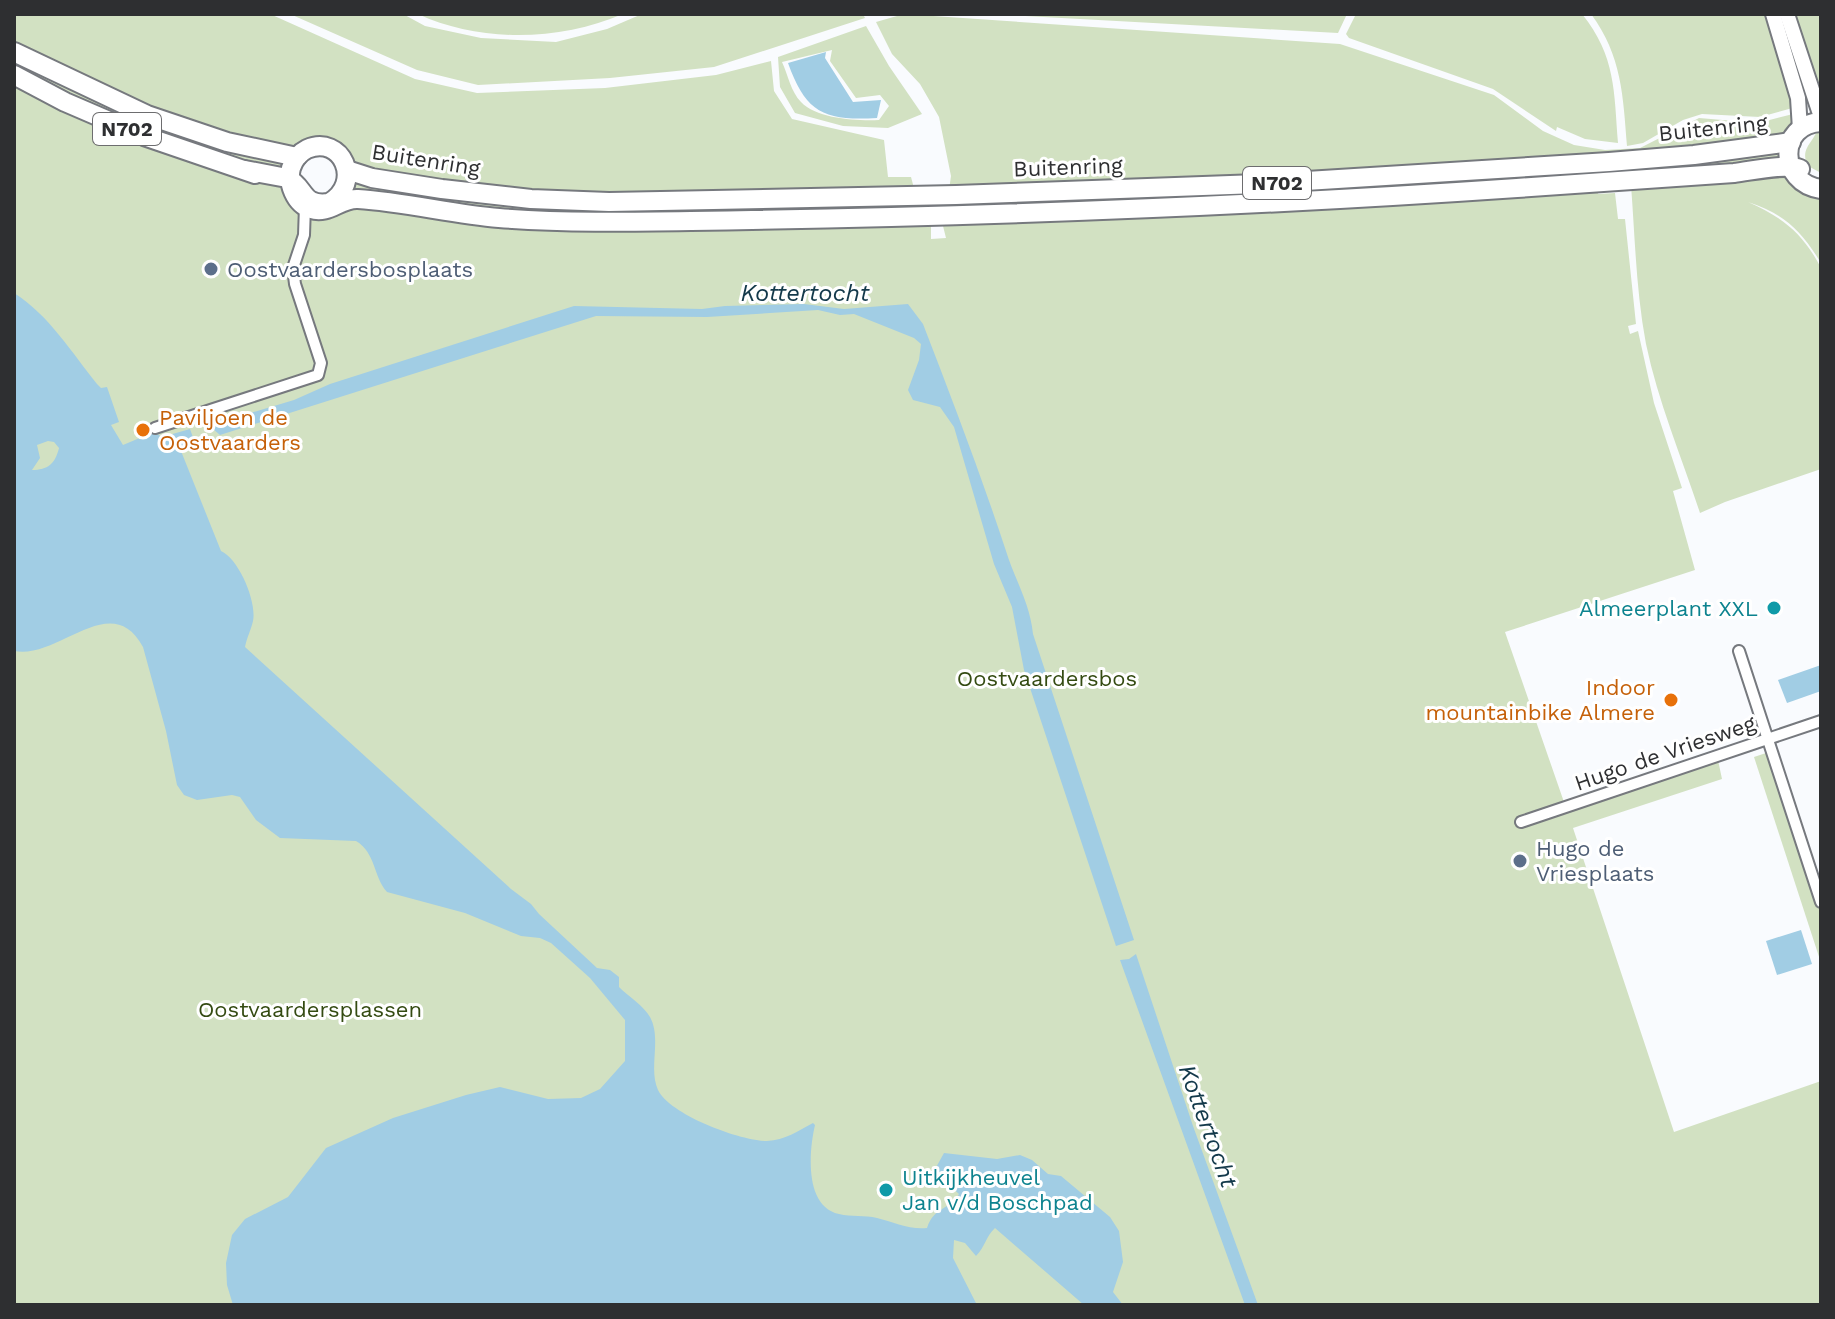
<svg xmlns="http://www.w3.org/2000/svg" width="1835" height="1319" viewBox="0 0 1835 1319" font-family="'Work Sans',sans-serif">
  <style>
    .green { fill: #d2e1c2; fill-rule: evenodd }
    .water { fill: #a1cde4; fill-rule: evenodd }
    .lines { fill: none; stroke-linecap: round; stroke-linejoin: round }
    .street-casing { stroke: #76797e; stroke-width: 14 }
    .secondary-casing { stroke: #76797e; stroke-width: 18 }
    .highway-casing { stroke: #76797e; stroke-width: 22 }
    .street { stroke: #fff; stroke-width: 10 }
    .secondary { stroke: #fff; stroke-width: 14 }
    .highway { stroke: #fff; stroke-width: 18 }
    .service-dot { fill: #5c6f8a; stroke: #fff; stroke-width: 3 }
    .food-dot { fill: #e8710a; stroke: #fff; stroke-width: 3 }
    .culture-dot { fill: #0f9aa8; stroke: #fff; stroke-width: 3 }
    .labels { text-anchor: middle; dominant-baseline: central; stroke-width: 6; stroke-linejoin: round; paint-order: stroke }
    .shield { fill: #fff; stroke: #6d6d6f; stroke-width: 2 }
    .shield-label { font-size: 20px; font-weight: bold; fill: #2e2f31 }
    .street-label { font-size: 22px; fill: #2e2f31; stroke: #fff }
    .service-label { font-size: 22px; fill: #4e5e75; stroke: #fff; text-anchor: start }
    .food-label { font-size: 22px; fill: #c56008; stroke: #fff; text-anchor: start }
    .culture-label { font-size: 22px; fill: #0d838f; stroke: #fff; text-anchor: end }
    .park-label { font-size: 22px; fill: #344b12; stroke: #fff }
    .water-label { font-size: 24px; font-style: italic; fill: #13394a; stroke: #fff }
  </style>
  <rect width="100%" height="100%" fill="#f9fbfe"/>
  <!-- green -->
  <g class="green">
    <path d="M 14,14 L 270,14 L 415,79 L 477,93 L 605,88 L 716,75 L 771,61 L 774,91 L 792,119 L 884,140 L 888,177 L 911,177 L 915,192 L 558,196 L 361,171 L 344,154 L 289,153 L 151,110 L 14,47 Z"/>
    <path d="M 290,14 L 403,14 L 425,26 L 481,38 L 556,42 L 607,29 L 642,14 L 863,14 L 865,18 L 714,67 L 610,78 L 478,85 L 417,70 Z"/>
    <path d="M 418,14 L 623,14 C 560,41 480,43 418,14 Z"/>
    <path d="M 904,14 L 1340,44 L 1494,95 L 1543,131 L 1574,145 L 1605,150 L 1640,148 L 1699,118 L 1758,123 L 1797,113 L 1798,120 L 1785,139 L 1488,165 L 949,190 L 951,176 L 939,117 L 920,84 L 892,54 L 876,22 Z"/>
    <path d="M 987,14 L 1347,14 L 1338,33 Z"/>
    <path d="M 1356,14 L 1582,14 C 1616,56 1614,92 1618,143 L 1585,139 L 1557,127 L 1556,131 L 1493,89 L 1349,38 L 1346,34 Z"/>
    <path d="M 1591,14 L 1770,14 L 1796,107 L 1760,117 L 1702,114 L 1683,120 L 1643,143 L 1627,146 C 1623,96 1622,56 1591,14 Z"/>
    <path d="M 1793,14 L 1821,14 L 1821,101 Z"/>
    <path d="M 866,26 L 889,66 L 922,114 L 888,128 L 843,126 L 795,113 L 780,87 L 778,57 ZM 832,50 L 830,61 L 856,98 L 880,95 L 889,106 L 879,120 C 857,121 817,119 801,102 C 791,92 788,75 782,62 Z"/>
    <path d="M 14,58 L 287,163 L 285,173 L 194,149 L 14,70 Z"/>
    <path d="M 14,84 L 246,176 C 270,183 292,186 300,213 L 321,218 L 353,203 L 387,209 L 931,221 L 931,239 L 946,238 L 942,222 L 1599,190 L 1598,194 L 1615,193 L 1618,219 L 1625,219 L 1636,324 L 1628,326 L 1630,334 L 1638,331 L 1654,403 L 1682,488 L 1673,491 L 1695,570 L 1505,632 L 1565,805 L 1718,760 L 1722,779 L 1573,828 L 1674,1132 L 1821,1081 L 1821,1305 L 14,1305 Z"/>
    <path d="M 1817,131 L 1821,131 L 1821,173 L 1808,166 C 1800,149 1811,145 1817,131 Z"/>
    <path d="M 1782,150 L 1785,165 L 1632,177 L 1631,165 Z"/>
    <path d="M 1621,168 L 1622,178 L 1317,196 L 594,218 L 394,199 L 352,187 L 354,178 L 516,204 Z"/>
    <path d="M 1781,176 L 1821,196 L 1821,263 C 1801,230 1784,214 1748,202 C 1782,217 1803,233 1821,268 L 1821,469 L 1725,502 L 1700,513 C 1682,458 1658,402 1646,344 C 1636,291 1635,237 1631,185 Z"/>
    <path d="M 1766,753 L 1770,755 L 1774,767 L 1821,911 L 1821,963 L 1754,757 Z"/>
  </g>
  <!-- water -->
  <g class="water">
    <path d="M 826,52 L 825,58 L 853,102 L 881,100 L 877,118 C 824,121 806,113 788,63 Z"/>
    <path d="M 14,293 C 49,315 72,353 97,384 L 101,388 L 107,387 L 119,422 L 111,425 L 123,445 L 154,432 L 162,437 L 190,429 L 196,446 L 181,451 L 221,551 C 239,559 257,602 253,621 C 251,630 247,637 245,647 L 511,889 L 531,904 L 539,914 L 597,968 L 610,970 L 619,977 L 619,987 C 628,996 644,1006 650,1017 C 662,1039 648,1068 658,1090 C 670,1115 741,1141 767,1141 C 785,1140 798,1131 813,1123 L 815,1125 C 809,1151 804,1206 839,1214 C 851,1217 865,1215 877,1218 C 893,1222 910,1230 927,1228 C 934,1206 951,1210 959,1194 L 934,1171 L 944,1153 L 997,1159 L 1020,1155 L 1032,1160 L 1048,1174 L 1061,1176 L 1110,1217 L 1119,1231 L 1123,1262 L 1113,1292 L 1123,1305 L 1084,1305 L 995,1228 C 986,1236 985,1247 976,1256 L 965,1243 L 954,1240 L 953,1258 L 977,1305 L 233,1305 L 227,1285 L 226,1263 L 232,1235 L 245,1219 L 288,1197 L 326,1148 L 393,1118 L 466,1095 L 500,1087 L 548,1099 L 581,1098 L 600,1089 L 625,1061 L 625,1020 L 590,978 L 551,943 L 540,938 L 521,936 L 465,913 L 387,892 C 373,876 376,853 356,841 L 280,838 L 256,820 L 240,797 L 232,795 L 197,800 L 184,795 L 177,785 L 166,731 L 143,647 C 111,588 59,660 14,651 ZM 48,441 L 54,442 L 59,448 C 55,464 48,470 32,470 L 40,458 L 37,445 Z"/>
    <path d="M 804,304 L 844,309 L 908,304 L 923,324 C 952,399 981,475 1006,551 C 1015,580 1030,603 1033,634 L 1134,940 L 1116,946 L 1024,670 L 1012,607 L 994,564 L 954,427 L 940,407 L 913,400 L 908,390 L 919,360 L 921,344 L 914,338 L 854,314 L 840,315 L 818,310 L 707,317 L 596,316 L 220,435 L 213,429 L 220,422 L 294,400 L 330,384 L 574,306 L 702,309 L 725,306 Z"/>
    <path d="M 1821,665 L 1821,691 L 1787,703 L 1778,680 Z"/>
    <path d="M 1801,930 L 1812,964 L 1777,975 L 1766,941 Z"/>
    <path d="M 1136,954 L 1193,1126 L 1258,1305 L 1245,1305 L 1120,960 L 1129,959 Z"/>
  </g>
  <g class="lines">
    <!-- street casing -->
    <g class="street-casing">
      <g id="street">
        <path d="M 155,428 L 318,375 L 321,363 L 295,284 L 293,268 L 304,235 L 305,206"/>
        <path d="M 1739,651 L 1821,902"/>
        <path d="M 1521,822 L 1821,721"/>
      </g>
    </g>
    <!-- secondary casing -->
    <g class="secondary-casing">
      <g id="secondary">
        <path d="M 1773,14 L 1798,98 L 1800,129"/>
        <path d="M 1787,14 L 1821,117"/>
      </g>
    </g>
    <!-- highway casing -->
    <g class="highway-casing">
      <g id="highway">
        <path d="M 14,52 L 147,115 L 227,142 L 297,157"/>
        <path d="M 14,75 L 65,102 L 144,136 L 255,174"/>
        <path d="M 1821,122 C 1777,124 1778,183 1821,189"/>
        <path d="M 245,170 L 287,178 C 306,187 301,207 329,203 C 364,183 342,134 307,149 C 299,153 294,159 291,168 C 287,183 295,204 311,209 C 329,215 340,198 358,199 C 405,202 452,214 499,218 C 563,223 627,222 691,221 C 967,217 1242,207 1517,188 C 1590,183 1662,178 1734,173 C 1752,171 1784,163 1800,169"/>
        <path d="M 347,170 L 372,178 L 442,189 L 531,199 L 609,202 L 713,200 L 956,195 L 1258,184 L 1609,162 L 1694,155 L 1791,142"/>
      </g>
    </g>
    <!-- street -->
    <use href="#street" class="street"/>
    <!-- secondary -->
    <use href="#secondary" class="secondary"/>
    <!-- highway -->
    <use href="#highway" class="highway"/>
  </g>
  <!-- markers -->
  <g class="service-dot">
    <circle cx="211" cy="269" r="8"/>
    <circle cx="1520" cy="861" r="8"/>
  </g>
  <g class="food-dot">
    <circle cx="143" cy="430" r="8"/>
    <circle cx="1671" cy="700" r="8"/>
  </g>
  <g class="culture-dot">
    <circle cx="1774" cy="608" r="8"/>
    <circle cx="886" cy="1190" r="8"/>
  </g>
  <g class="labels">
    <!-- shield labels -->
    <g class="shield">
      <rect x="93" y="113" width="68" height="32" rx="6"/>
      <rect x="1243" y="167" width="68" height="32" rx="6"/>
    </g>
    <g class="shield-label">
      <text x="127" y="129">N702</text>
      <text x="1277" y="183">N702</text>
    </g>
    <!-- street labels -->
    <g class="street-label">
      <text transform="translate(1713 128) rotate(-6)">Buitenring</text>
      <text transform="translate(426 160) rotate(9)">Buitenring</text>
      <text transform="translate(1068 167) rotate(-2)">Buitenring</text>
      <text transform="translate(1665 753) rotate(-19)">Hugo de Vriesweg</text>
    </g>
    <!-- service labels -->
    <g class="service-label">
      <text x="227" y="269">Oostvaardersbosplaats</text>
      <text x="1536" y="848">Hugo de<tspan x="1536" dy="25">Vriesplaats</tspan></text>
    </g>
    <!-- food labels -->
    <g class="food-label">
      <text x="159" y="417">Paviljoen de<tspan x="159" dy="25">Oostvaarders</tspan></text>
      <text x="1655" y="687" text-anchor="end">Indoor<tspan x="1655" dy="25">mountainbike Almere</tspan></text>
    </g>
    <!-- culture labels -->
    <g class="culture-label">
      <text x="1758" y="608">Almeerplant XXL</text>
      <text x="902" y="1177" text-anchor="start">Uitkijkheuvel<tspan x="902" dy="25">Jan v/d Boschpad</tspan></text>
    </g>
    <!-- park labels -->
    <g class="park-label">
      <text x="1047" y="678">Oostvaardersbos</text>
      <text x="310" y="1009">Oostvaardersplassen</text>
    </g>
    <!-- water labels -->
    <g class="water-label">
      <text x="805" y="293">Kottertocht</text>
      <text transform="translate(1208 1126) rotate(70)">Kottertocht</text>
    </g>
  </g>
  <!-- border -->
  <rect width="1835" height="1319" fill="none" stroke="#2e2f31" stroke-width="32"/>
</svg>
